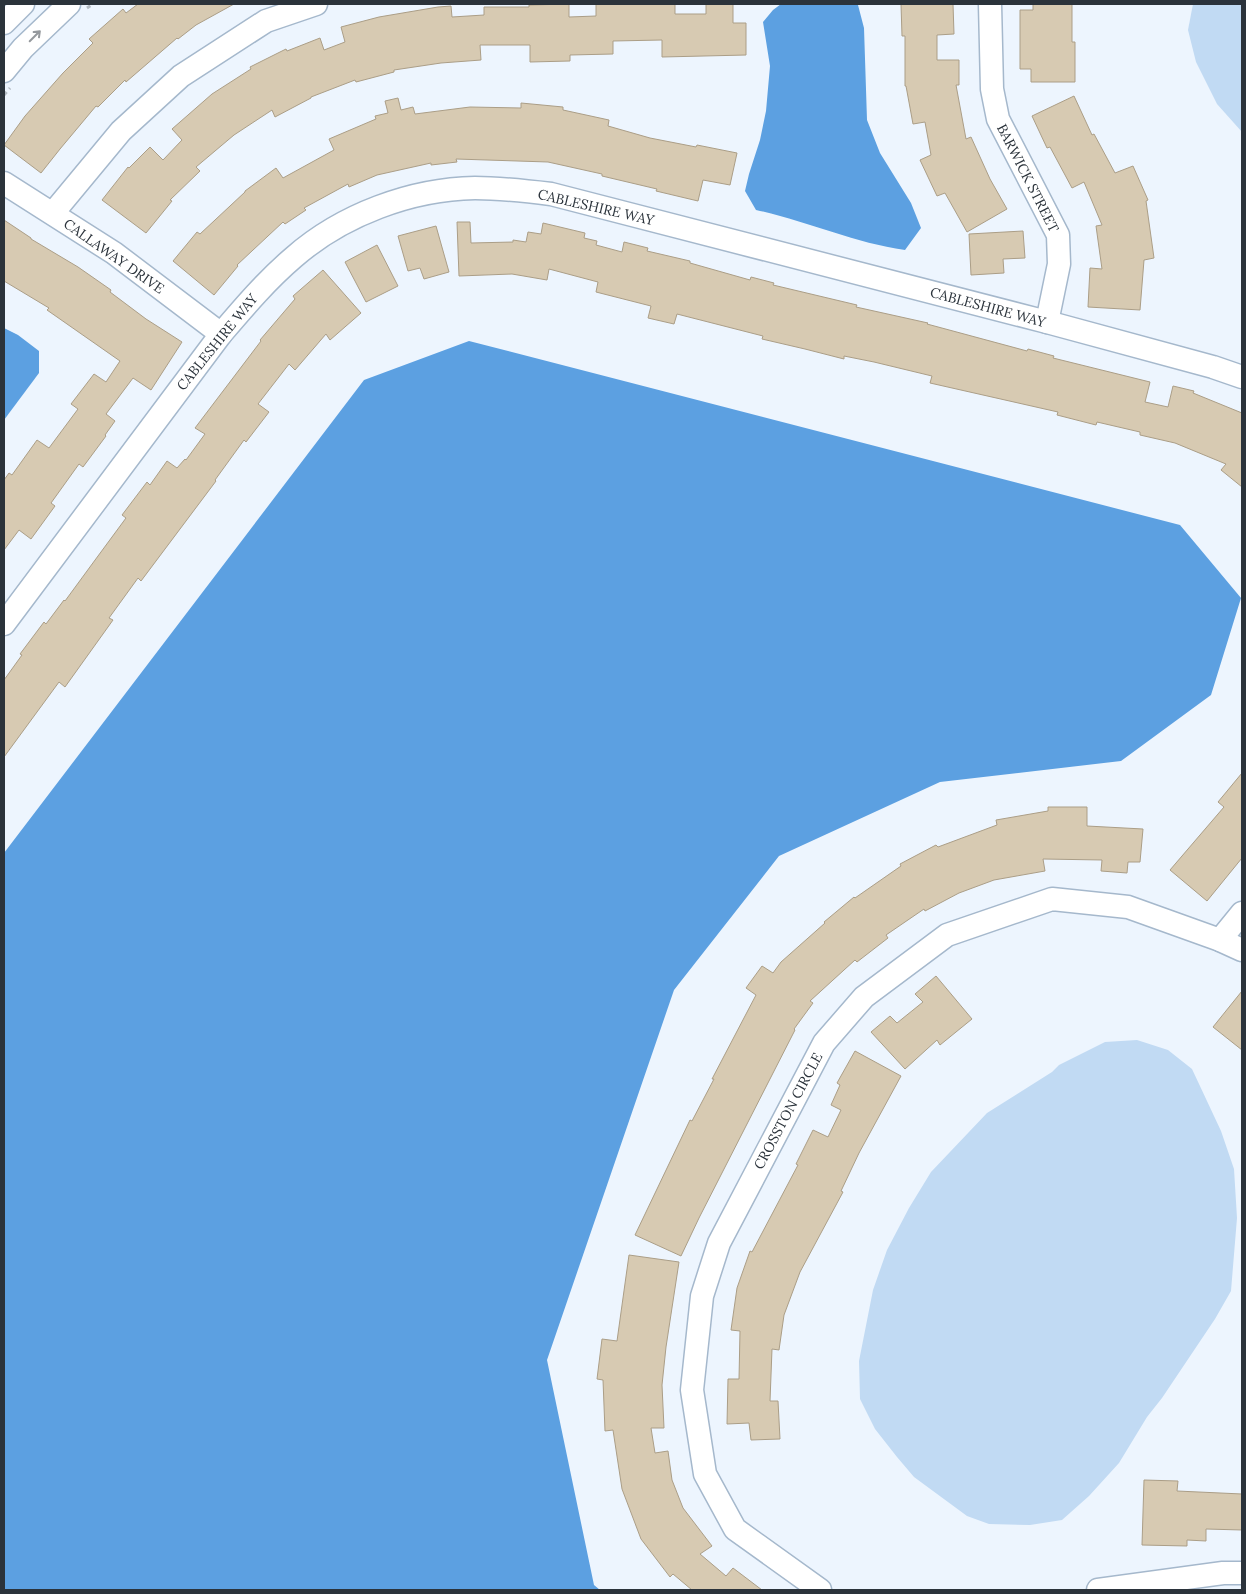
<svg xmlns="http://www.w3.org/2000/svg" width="1246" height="1594" viewBox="0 0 1246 1594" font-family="Lora,serif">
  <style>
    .green { fill: #c1daf3 }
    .water { fill: #5ca0e1 }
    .building { fill: #d7cab2; stroke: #ab9e87 }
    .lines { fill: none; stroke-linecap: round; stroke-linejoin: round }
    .minor-casing { stroke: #a5b8cc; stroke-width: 25 }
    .path { stroke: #b3bbc3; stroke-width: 3; stroke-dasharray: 4 4; stroke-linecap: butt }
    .minor { stroke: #fff; stroke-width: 22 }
    .oneway { stroke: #95999d }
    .labels { text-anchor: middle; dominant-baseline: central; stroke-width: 4; stroke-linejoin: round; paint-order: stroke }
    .street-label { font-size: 14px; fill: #2b333b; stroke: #fff }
  </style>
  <rect width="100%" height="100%" fill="#edf5fe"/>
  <!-- green -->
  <g class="green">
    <path d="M 1193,4 L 1242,4 L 1242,132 L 1217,104 L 1196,62 L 1188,30 Z"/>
    <path d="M 1137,1040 L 1168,1050 L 1192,1069 L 1221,1131 L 1234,1169 L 1237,1218 L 1231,1291 L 1215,1319 L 1162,1398 L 1147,1417 L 1119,1463 L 1089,1496 L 1062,1520 L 1030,1525 L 989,1524 L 967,1516 L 914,1477 L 897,1457 L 875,1429 L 860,1399 L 859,1361 L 873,1290 L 887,1250 L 909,1208 L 931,1172 L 987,1113 L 1052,1072 L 1059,1065 L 1105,1042 Z"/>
  </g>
  <!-- water -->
  <g class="water">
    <path d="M 781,4 L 856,4 L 858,5 L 864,28 L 867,120 L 880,153 L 911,203 L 921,228 L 905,250 C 854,243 807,221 756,210 L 745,191 L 749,174 L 760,140 L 766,111 L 770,66 L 763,22 L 773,10 Z"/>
    <path d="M 4,328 L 18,335 L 39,351 L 39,373 L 4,420 Z"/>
    <path d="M 469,341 L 1180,525 L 1241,598 L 1211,695 L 1121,761 L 940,782 L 779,856 L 674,990 L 547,1360 L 594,1585 L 600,1590 L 4,1590 L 4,853 L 364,380 Z"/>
  </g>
  <!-- building -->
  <g class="building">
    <path d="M 138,4 L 234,4 L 196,25 L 178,39 L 177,38 L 126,82 L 125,80 L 98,107 L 96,106 L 60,149 L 41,173 L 4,145 L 25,116 L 63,73 L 93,43 L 89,39 L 123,9 L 126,13 Z"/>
    <path d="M 569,4 L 569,17 L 596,16 L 596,4 L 675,4 L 675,14 L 706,14 L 706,4 L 733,4 L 733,23 L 746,23 L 746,55 L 662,57 L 662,40 L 613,41 L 613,54 L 570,55 L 570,61 L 530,62 L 530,45 L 480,45 L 481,60 L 441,63 L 394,70 L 394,72 L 356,82 L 355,80 L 311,97 L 311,98 L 275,117 L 272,110 L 234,135 L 196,167 L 200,171 L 170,200 L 172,201 L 146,233 L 102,200 L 128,167 L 129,168 L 150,147 L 163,160 L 182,140 L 172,129 L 212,94 L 251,69 L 250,67 L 286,49 L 287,51 L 320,38 L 324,50 L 345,42 L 341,27 L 379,17 L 438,7 L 451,6 L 452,17 L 484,15 L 484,7 L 529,7 L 529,5 Z"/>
    <path d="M 901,4 L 953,4 L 954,34 L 937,35 L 937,60 L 959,60 L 959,85 L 956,85 L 966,139 L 971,137 L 990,179 L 1007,209 L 967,232 L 945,193 L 937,196 L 920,160 L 931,155 L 925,122 L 913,124 L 906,86 L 905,86 L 905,36 L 902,36 Z"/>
    <path d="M 1033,4 L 1072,4 L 1072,42 L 1075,42 L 1075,82 L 1031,82 L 1031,69 L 1020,69 L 1020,10 L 1033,10 Z"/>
    <path d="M 1074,96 L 1092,135 L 1094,134 L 1115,173 L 1133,166 L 1148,200 L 1146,201 L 1154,258 L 1144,260 L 1140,310 L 1088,307 L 1090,268 L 1102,269 L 1096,226 L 1102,225 L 1084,182 L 1072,188 L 1050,147 L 1047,148 L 1032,116 Z"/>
    <path d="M 398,98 L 401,110 L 413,107 L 415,114 L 470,107 L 521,108 L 521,103 L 563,107 L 563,110 L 609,120 L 608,126 L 650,138 L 696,147 L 697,145 L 737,153 L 730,185 L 703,180 L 698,201 L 656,191 L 657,189 L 602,176 L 602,174 L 548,162 L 456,159 L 457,162 L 431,165 L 431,163 L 377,175 L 349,187 L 348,184 L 304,208 L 306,210 L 285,224 L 283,222 L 237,265 L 238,266 L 214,295 L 173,261 L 197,232 L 200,234 L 245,192 L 245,191 L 276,168 L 283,178 L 334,150 L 329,139 L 376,119 L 375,116 L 388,113 L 385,101 Z"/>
    <path d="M 4,220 L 31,238 L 31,239 L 78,267 L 111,290 L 110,292 L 146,319 L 182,342 L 151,390 L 133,378 L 106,414 L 115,421 L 105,435 L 106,436 L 83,467 L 79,464 L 51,503 L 55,506 L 31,539 L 19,530 L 4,550 L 4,480 L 9,473 L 12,475 L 37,440 L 49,448 L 78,409 L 71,404 L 94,374 L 106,382 L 120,361 L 47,310 L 49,308 L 4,281 Z"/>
    <path d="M 457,222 L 470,222 L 471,243 L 513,242 L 513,240 L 526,242 L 528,232 L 541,234 L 543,223 L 585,233 L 584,238 L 597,241 L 596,245 L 622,252 L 624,242 L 648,248 L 647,251 L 690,261 L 690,263 L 750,280 L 751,277 L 774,283 L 773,285 L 857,305 L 856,307 L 928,323 L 927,324 L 1027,351 L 1028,349 L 1054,356 L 1053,358 L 1150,382 L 1145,402 L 1168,407 L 1173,386 L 1194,391 L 1193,393 L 1242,413 L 1242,487 L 1221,470 L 1226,464 L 1175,443 L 1140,435 L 1140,432 L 1097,422 L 1096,425 L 1057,415 L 1058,412 L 930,383 L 932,376 L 874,362 L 844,356 L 844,359 L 805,349 L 762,339 L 763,336 L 677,314 L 674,324 L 648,318 L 651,306 L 596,292 L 598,282 L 549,269 L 547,280 L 512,274 L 459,276 Z"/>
    <path d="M 436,226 L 449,272 L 424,279 L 420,268 L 408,271 L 398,236 Z"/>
    <path d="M 1023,231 L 1025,258 L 1003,259 L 1004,273 L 971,275 L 969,234 Z"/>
    <path d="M 377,245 L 398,286 L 366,302 L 345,262 Z"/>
    <path d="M 323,270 L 361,313 L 330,340 L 326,334 L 295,370 L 289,364 L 258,404 L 269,412 L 246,442 L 244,440 L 215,480 L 216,481 L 141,581 L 138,578 L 109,618 L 113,620 L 65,687 L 59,682 L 4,757 L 4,680 L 22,655 L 20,654 L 44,622 L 46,624 L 64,600 L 65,601 L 98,556 L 126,518 L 122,515 L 147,482 L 150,485 L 167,461 L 177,468 L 185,459 L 186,460 L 205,434 L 195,428 L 261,341 L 260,340 L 295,299 L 293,296 Z"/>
    <path d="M 1242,773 L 1242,858 L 1207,901 L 1170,870 L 1224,807 L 1218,802 Z"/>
    <path d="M 1048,807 L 1087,807 L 1087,826 L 1143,829 L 1140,862 L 1128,862 L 1127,873 L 1101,871 L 1102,860 L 1043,859 L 1045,871 L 994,880 L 959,893 L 925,911 L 924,909 L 886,935 L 888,938 L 857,962 L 855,960 L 810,1001 L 813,1003 L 794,1029 L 795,1030 L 699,1218 L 681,1256 L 635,1235 L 690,1120 L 692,1121 L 714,1079 L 712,1079 L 756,995 L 746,988 L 762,966 L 773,973 L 781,962 L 825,923 L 824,922 L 854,897 L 855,898 L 901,866 L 900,864 L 936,845 L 938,847 L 997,825 L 996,820 L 1048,811 Z"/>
    <path d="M 936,976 L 972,1019 L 940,1045 L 937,1040 L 905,1069 L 871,1032 L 890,1016 L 897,1023 L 923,1002 L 915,994 Z"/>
    <path d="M 1242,991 L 1242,1050 L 1213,1027 Z"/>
    <path d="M 855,1051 L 901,1076 L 859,1153 L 841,1191 L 843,1192 L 800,1272 L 784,1315 L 779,1350 L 772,1349 L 770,1401 L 778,1401 L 780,1439 L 751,1440 L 749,1423 L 727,1424 L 728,1379 L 739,1379 L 740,1331 L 731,1330 L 737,1288 L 750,1251 L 752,1252 L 798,1165 L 796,1164 L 813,1130 L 828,1137 L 841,1110 L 831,1105 L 840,1085 L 837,1083 Z"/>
    <path d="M 629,1255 L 679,1262 L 666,1347 L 662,1385 L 664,1428 L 651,1428 L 655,1453 L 668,1451 L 672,1480 L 683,1508 L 712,1546 L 700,1554 L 726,1576 L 733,1568 L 762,1590 L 692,1590 L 673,1574 L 670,1577 L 641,1539 L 622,1489 L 613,1430 L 605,1431 L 603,1380 L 597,1379 L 602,1339 L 617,1341 Z"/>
    <path d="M 1144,1480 L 1178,1481 L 1177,1491 L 1242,1494 L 1242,1530 L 1206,1529 L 1206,1541 L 1187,1540 L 1187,1546 L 1142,1545 Z"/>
  </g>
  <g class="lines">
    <!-- minor casing -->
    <g class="minor-casing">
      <g id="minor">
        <path d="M 990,4 L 992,89 L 998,119 L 1058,235 L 1059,264 L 1047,322"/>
        <path d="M 4,23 L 23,4"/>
        <path d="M 4,71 L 23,48 L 69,4"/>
        <path d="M 4,183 L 114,253 L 221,334"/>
        <path d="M 53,213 L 121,131 L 181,76 L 266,21 L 316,4"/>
        <path d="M 4,624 L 221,334 C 244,307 267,280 294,257 C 342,215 411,189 475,188 C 501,188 526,191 551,194 L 1047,322 L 1213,367 L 1242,377"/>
        <path d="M 1220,940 L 1242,913"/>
        <path d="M 820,1590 L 735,1529 L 705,1474 L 692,1390 L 702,1296 L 719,1243 L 824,1043 L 864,997 L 947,935 L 1052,899 L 1128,907 L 1220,940 L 1242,950"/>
        <path d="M 1098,1590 L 1223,1573 L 1242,1573"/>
      </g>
    </g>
    <!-- path -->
    <g class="path">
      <path d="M 87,8 L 93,4"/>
      <path d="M 4,95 L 10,88"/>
    </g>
    <!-- minor -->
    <use href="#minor" class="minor"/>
  </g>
  <!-- one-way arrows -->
  <defs><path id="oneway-shaft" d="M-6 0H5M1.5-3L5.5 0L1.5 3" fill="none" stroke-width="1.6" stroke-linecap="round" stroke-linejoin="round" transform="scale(1.25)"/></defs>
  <use class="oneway" href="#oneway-shaft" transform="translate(35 36) rotate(-45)"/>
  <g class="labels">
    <!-- street labels -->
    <g class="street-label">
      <text transform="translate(1028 178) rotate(63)">BARWICK STREET</text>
      <text transform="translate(596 207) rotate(13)">CABLESHIRE WAY</text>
      <text transform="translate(114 256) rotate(35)">CALLAWAY DRIVE</text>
      <text transform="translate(988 307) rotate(15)">CABLESHIRE WAY</text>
      <text transform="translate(217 342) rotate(-51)">CABLESHIRE WAY</text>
      <text transform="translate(788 1111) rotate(-62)">CROSSTON CIRCLE</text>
    </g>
  </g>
  <!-- border -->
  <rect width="1246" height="1594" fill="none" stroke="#2b333b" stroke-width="10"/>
</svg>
